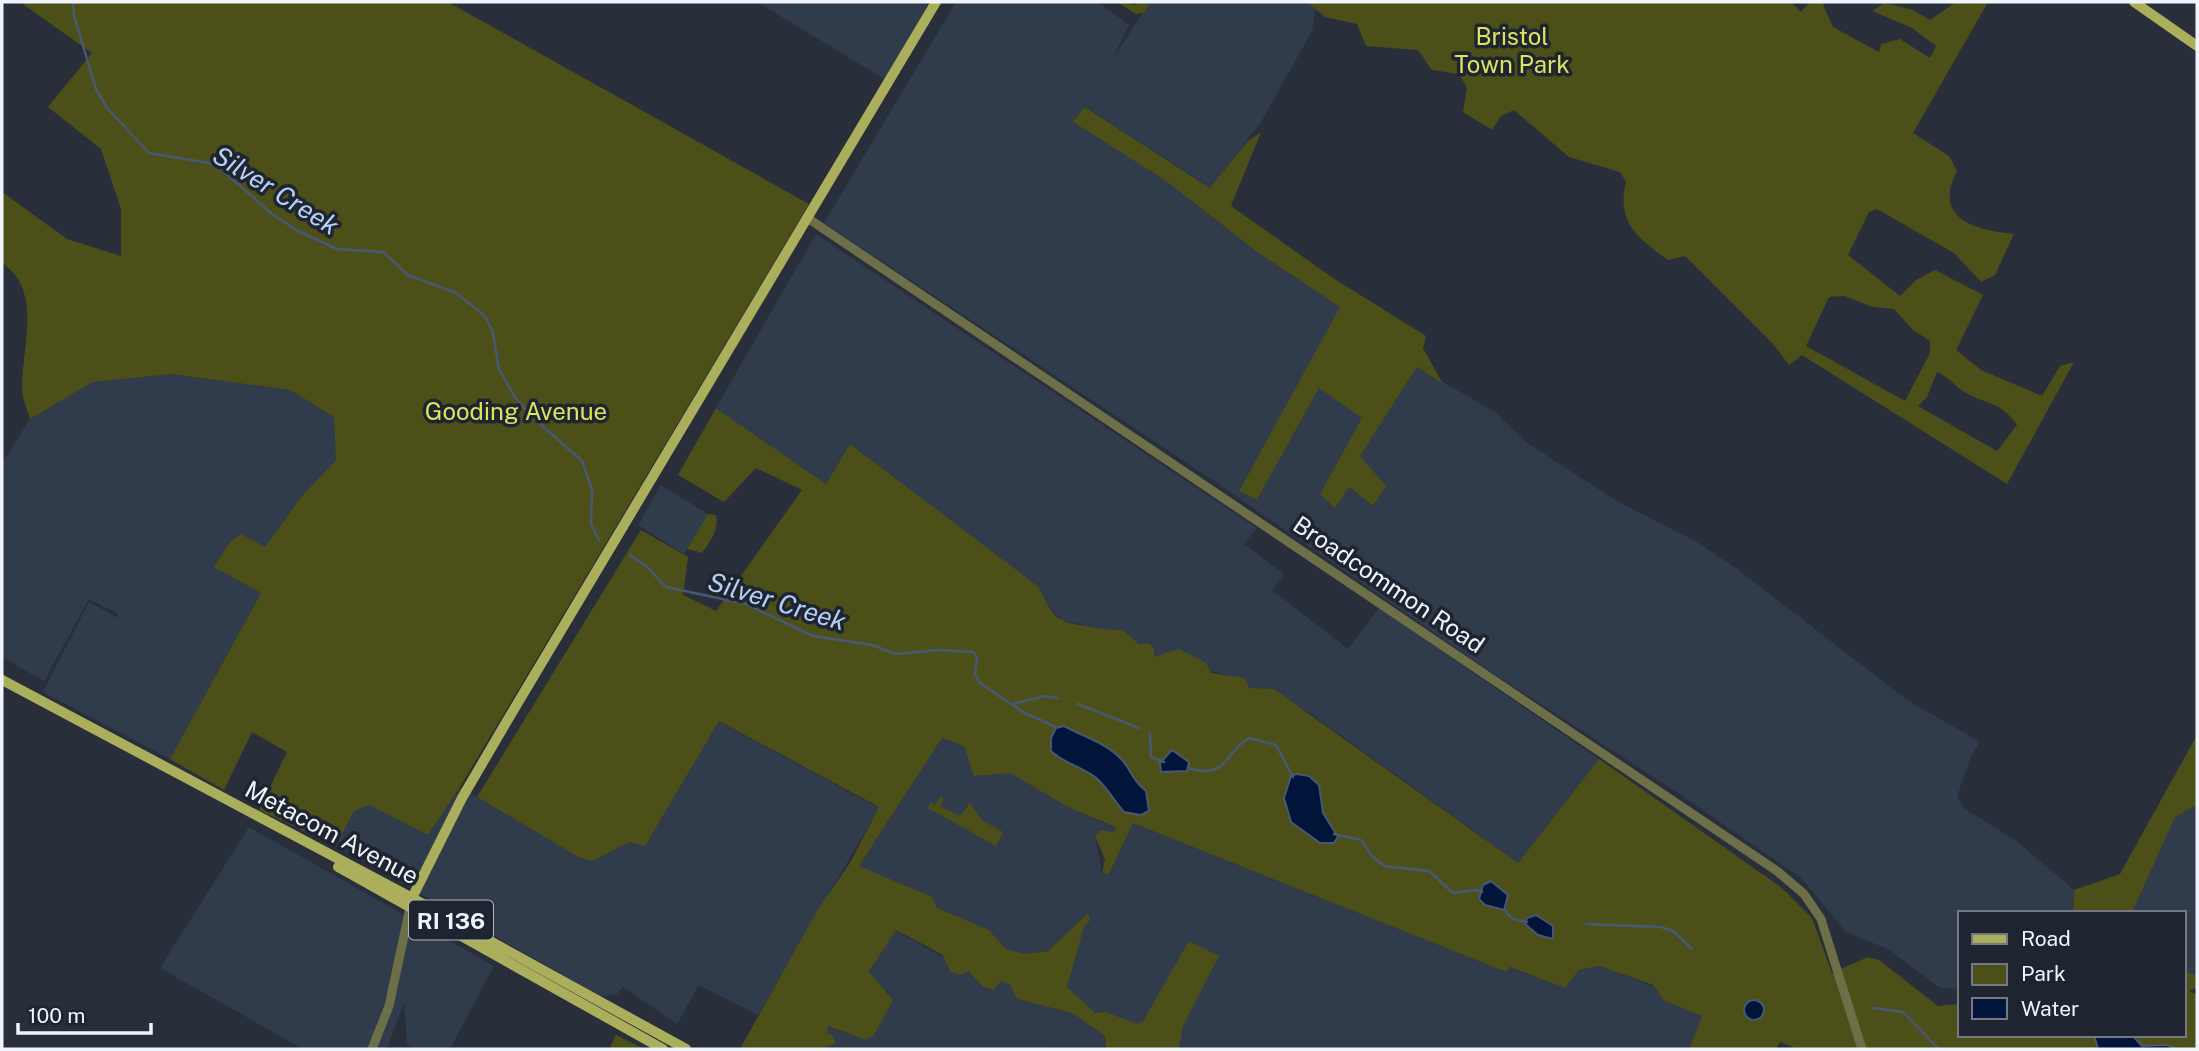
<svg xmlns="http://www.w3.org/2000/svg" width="2199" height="1051" viewBox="0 0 2199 1051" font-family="'Public Sans',sans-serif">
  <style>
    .built { fill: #303b4b }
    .green { fill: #4d4f19; fill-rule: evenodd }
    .water { fill: #001539; stroke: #485874; stroke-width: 2 }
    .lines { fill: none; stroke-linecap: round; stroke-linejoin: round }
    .stream { stroke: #485874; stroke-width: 2.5 }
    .minor { stroke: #6d6f49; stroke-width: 9 }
    .major { stroke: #abaf5c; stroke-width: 10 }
    .labels { text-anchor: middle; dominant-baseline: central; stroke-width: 7; stroke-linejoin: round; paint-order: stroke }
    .shield { fill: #1f2530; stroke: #b1b6bf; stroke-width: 2 }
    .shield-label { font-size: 23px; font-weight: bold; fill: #f0f4fc }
    .park-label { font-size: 24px; fill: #dee35c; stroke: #1f2530 }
    .street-label { font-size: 24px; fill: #f0f4fc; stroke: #1f2530 }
    .water-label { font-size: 26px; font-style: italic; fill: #b5d0f7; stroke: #1f2530 }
  </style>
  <rect width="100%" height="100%" fill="#282f3a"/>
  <!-- built -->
  <g class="built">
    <path d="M 757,2 L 929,2 L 886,80 Z"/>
    <path d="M 956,2 L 1098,2 L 1129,25 L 1113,58 L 1150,2 L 1307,2 L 1316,9 L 1312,31 L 1261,122 L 1211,188 L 1086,107 L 1073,122 L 1166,181 L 1257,252 L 1341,307 L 1239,491 L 1257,500 L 1319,388 L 1362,417 L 1349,487 L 1372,506 L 1360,456 L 1417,367 L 1495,412 L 1526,442 L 1615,500 L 1697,542 L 1736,568 L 1907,700 L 1980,742 L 1971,756 L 1957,797 L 1964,808 L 2019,843 L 2074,890 L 2073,913 L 1959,913 L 1959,989 L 1940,988 L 1888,949 L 1846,932 L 1801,878 L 1678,793 L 1488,670 L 1211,479 L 824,223 Z"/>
    <path d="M 816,234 L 1257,528 L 1244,544 L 1284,574 L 1272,590 L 1348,649 L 1379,608 L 1599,759 L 1518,863 L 1307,711 L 1249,688 L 1239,678 L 1154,658 L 1148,643 L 1139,644 L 1123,630 L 1108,631 L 1062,620 L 1049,607 L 1039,587 L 850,444 L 826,484 L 716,408 Z"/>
    <path d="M 172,374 L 290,390 L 334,417 L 337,463 L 301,497 L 265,547 L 215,567 L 261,593 L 170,759 L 43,692 L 89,602 L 118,618 L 117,613 L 89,599 L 44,681 L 2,657 L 2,463 L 30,419 L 93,382 Z"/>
    <path d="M 661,485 L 708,514 L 684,554 L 638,525 Z"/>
    <path d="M 718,721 L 879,808 L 758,1015 L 699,985 L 677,1024 L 623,987 L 617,994 L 602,997 L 336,846 L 354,811 L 369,805 L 428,835 L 460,787 L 580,858 L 593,861 L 629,842 L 645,846 Z"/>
    <path d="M 942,738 L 964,746 L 974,776 L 1010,772 L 1068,807 L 1115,828 L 1117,834 L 1095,836 L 1102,873 L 1109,874 L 1133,823 L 1506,972 L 1509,967 L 1565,988 L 1579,970 L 1599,966 L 1653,986 L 1663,1000 L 1702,1016 L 1689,1049 L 1179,1049 L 1183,1026 L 1219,956 L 1143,1021 L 1137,1024 L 1121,1020 L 1106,1012 L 1095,1013 L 1066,987 L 1088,913 L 1048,951 L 1024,954 L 1005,948 L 988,930 L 937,908 L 859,866 Z"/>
    <path d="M 2197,805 L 2197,976 L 2183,970 L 2183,913 L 2132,913 L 2175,817 Z"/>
    <path d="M 249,827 L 494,966 L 450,1049 L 415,1049 L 407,1044 L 404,1002 L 387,1049 L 303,1049 L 160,968 Z"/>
    <path d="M 895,930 L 968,971 L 982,986 L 1001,981 L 1010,985 L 1018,999 L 1072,1013 L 1105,1036 L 1104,1043 L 1121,1047 L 818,1049 L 836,1043 L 827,1033 L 827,1026 L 855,1036 L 889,993 L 876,984 L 869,973 Z"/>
  </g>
  <!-- green -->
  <g class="green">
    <path d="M 20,2 L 448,2 L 809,204 L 460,787 L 428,835 L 369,805 L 354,811 L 336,846 L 259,810 L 287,752 L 252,732 L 224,790 L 170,759 L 261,593 L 214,567 L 230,542 L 241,534 L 265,547 L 301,497 L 336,460 L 334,417 L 290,390 L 172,374 L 93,382 L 30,419 C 27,409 22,398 22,387 C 22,347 43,290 2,263 L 2,192 L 67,239 L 121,256 L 121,209 L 101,149 L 48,107 L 92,53 Z"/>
    <path d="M 1117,2 L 1136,5 L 1138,2 L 1150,2 L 1144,13 L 1136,14 Z"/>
    <path d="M 1307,2 L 1791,2 L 1801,12 L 1810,2 L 1826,2 L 1823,5 L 1833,27 L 1879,52 L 1881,44 L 1900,39 L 1930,58 L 1936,46 L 1912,28 L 1872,11 L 1885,3 L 1913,10 L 1930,20 L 1956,2 L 1988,2 L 1913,133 L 1949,156 L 1957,171 C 1932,219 1975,230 2014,234 L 1995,275 L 1981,282 L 1954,253 L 1877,209 L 1869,212 L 1848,255 L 1900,296 L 1916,280 L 1935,270 L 1983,295 L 1956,350 L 1981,370 L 2042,396 L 2060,366 L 2074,362 L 2007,484 L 1802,355 L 1789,365 L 1774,345 L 1685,256 L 1668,260 C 1638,238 1616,223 1626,182 L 1620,172 L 1569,157 L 1514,110 L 1501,116 L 1492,130 L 1463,112 L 1467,88 L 1459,74 L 1432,70 L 1418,50 L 1366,46 L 1357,24 L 1325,17 ZM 1844,296 L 1873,307 L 1894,309 L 1913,330 L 1930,341 L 1930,353 L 1905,401 L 1806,346 L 1829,297 ZM 1937,372 C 1948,377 1951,382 1960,389 C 1982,405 2000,399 2017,425 L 1997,451 L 1918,406 L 1927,397 Z"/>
    <path d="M 1085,107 L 1210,188 L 1247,142 L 1261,132 L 1231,206 L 1333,278 L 1426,336 L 1423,348 L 1443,384 L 1417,367 L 1360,456 L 1386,486 L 1373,506 L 1349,487 L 1335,508 L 1320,494 L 1362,418 L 1319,388 L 1257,500 L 1239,491 L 1340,307 L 1257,252 L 1166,181 L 1073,122 Z"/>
    <path d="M 716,408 L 826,484 L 850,444 L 1039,587 C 1044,597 1051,615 1062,620 C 1071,625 1112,631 1123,630 L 1139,644 L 1148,643 L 1154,648 L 1154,657 L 1179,649 L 1206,663 L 1211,673 L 1245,678 L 1249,688 L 1274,689 L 1518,863 L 1599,759 L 1782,888 L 1812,918 L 1832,973 L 1868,957 L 1879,960 L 1938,1006 L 1959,1004 L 1959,1035 L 2183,1035 L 2183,970 L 2197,976 L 2197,987 L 2189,991 L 2197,995 L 2197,1049 L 1798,1049 L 1780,1042 L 1776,1049 L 1689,1049 L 1702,1016 L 1663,1000 L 1653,985 L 1599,966 L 1579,970 L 1565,988 L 1510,967 L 1506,972 L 1133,823 L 1109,874 L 1102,873 L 1105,859 L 1095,836 L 1101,830 L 1116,833 L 1115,827 L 1068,807 L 1010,773 L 974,776 L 964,746 L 942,738 L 859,866 L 932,897 L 937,908 L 989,930 L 1005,948 L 1024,954 L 1048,951 L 1088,913 L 1090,920 L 1084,927 L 1067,987 L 1095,1013 L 1106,1012 L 1137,1024 L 1143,1021 L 1189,941 L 1219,956 L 1183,1026 L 1179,1049 L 1106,1048 L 1105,1036 L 1072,1013 L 1017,999 L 1010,985 L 1001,981 L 993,990 L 982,986 L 968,971 L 962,975 L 950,972 L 943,955 L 896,930 L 869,972 L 893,1000 L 874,1035 L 866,1040 L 828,1026 L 827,1033 L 833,1036 L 836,1044 L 818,1049 L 740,1049 L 817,911 L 850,863 L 879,807 L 719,721 L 645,846 L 629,842 L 593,861 L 580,858 L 477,797 L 641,530 L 688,557 L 683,595 L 716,611 L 802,490 L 756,468 L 724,502 L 678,475 Z"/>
    <path d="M 708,514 L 716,515 C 719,530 711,540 702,553 L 687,549 Z"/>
    <path d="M 2197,735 L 2197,805 L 2175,817 L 2132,913 L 2073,913 L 2074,890 L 2120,874 Z"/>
    <path d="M 941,796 L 944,798 L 940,806 L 960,816 L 970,803 L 982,820 L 1003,832 L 996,846 L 928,808 L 930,802 L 935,805 Z"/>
    <path d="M 616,1035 L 644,1049 L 609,1049 Z"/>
  </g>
  <!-- water -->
  <g class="water">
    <path d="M 1064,726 C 1084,737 1107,743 1122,760 C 1133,772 1130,778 1146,791 L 1149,811 L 1141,815 L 1124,812 C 1114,801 1106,785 1095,777 C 1080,766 1063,763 1051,751 L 1051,738 L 1056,728 Z"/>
    <path d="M 1172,750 L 1189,762 L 1187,771 L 1161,772 L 1160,763 Z"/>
    <path d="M 1296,774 L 1309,776 L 1319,785 L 1323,813 L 1338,837 L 1334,843 L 1320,843 L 1291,822 L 1284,798 L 1291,776 Z"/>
    <path d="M 1491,881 L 1508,895 L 1504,910 L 1485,905 L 1479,899 L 1483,885 Z"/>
    <path d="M 1536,915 L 1553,926 L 1553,939 L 1538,935 L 1525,924 L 1527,918 Z"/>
    <circle cx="1754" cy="1010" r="10"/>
    <path d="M 2094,1035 L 2132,1035 L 2142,1046 L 2166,1045 L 2178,1049 L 2098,1049 Z"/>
  </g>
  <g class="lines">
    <!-- stream -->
    <g class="stream">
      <path d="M 73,2 L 74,16 L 96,89 L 107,108 L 149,153 L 209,163 L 222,170 L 272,214 L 298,231 L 337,249 L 383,252 L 408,275 L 456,293 L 485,316 L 493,333 L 499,369 L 515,397 L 531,416 L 582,461 L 592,490 L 591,524 L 599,540"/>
      <path d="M 630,555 L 647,567 L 666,587 L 746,604 L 813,636 L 872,645 L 896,654 L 939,650 L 973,652 L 977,657 L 975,674 L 980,683 L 1023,712 L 1056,727"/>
      <path d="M 1013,704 L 1045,696 L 1058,698"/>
      <path d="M 1078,704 L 1139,728"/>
      <path d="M 1150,733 L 1151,757 L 1164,762"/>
      <path d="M 1188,768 C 1228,781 1226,750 1249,738 L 1276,745 L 1293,777"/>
      <path d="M 1334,834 L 1361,840 L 1372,856 L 1384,866 L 1429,871 L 1453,893 L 1475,890 L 1482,892"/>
      <path d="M 1504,910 L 1513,919 L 1527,922"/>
      <path d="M 1586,924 L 1661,927 L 1673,931 L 1692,949"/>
      <path d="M 1873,1008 L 1903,1012 L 1939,1049"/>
    </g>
    <!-- minor -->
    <g class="minor">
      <path d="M 809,219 L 1777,871 L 1804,894 L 1821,919 L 1862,1049"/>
      <path d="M 372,1049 L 389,1006 L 411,903"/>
    </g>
    <!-- major -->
    <g class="major">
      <path d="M 2134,2 L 2197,46"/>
      <path d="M 2,680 L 412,898 L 686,1049"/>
      <path d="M 338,867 L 663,1049"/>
      <path d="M 412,898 L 462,798 L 507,721 L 936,2"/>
    </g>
  </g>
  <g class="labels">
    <!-- shield labels -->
    <rect class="shield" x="409" y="900.5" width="84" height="39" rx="5"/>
    <g class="shield-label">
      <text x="451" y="920">RI 136</text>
    </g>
    <!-- park labels -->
    <g class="park-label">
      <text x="1512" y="36">Bristol<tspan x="1512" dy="28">Town Park</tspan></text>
      <text x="516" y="411">Gooding Avenue</text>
    </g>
    <!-- street labels -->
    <g class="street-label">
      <text transform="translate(1389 584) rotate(34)">Broadcommon Road</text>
      <text transform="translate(332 832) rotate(28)">Metacom Avenue</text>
    </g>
    <!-- water labels -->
    <g class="water-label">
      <text transform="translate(276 190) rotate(32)">Silver Creek</text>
      <text transform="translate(777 601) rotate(17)">Silver Creek</text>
    </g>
  </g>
  <!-- border -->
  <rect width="2199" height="1051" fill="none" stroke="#f0f4fc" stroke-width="7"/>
  <!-- legend -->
  <rect x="1958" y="911" width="228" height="126" fill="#1f2530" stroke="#737882" stroke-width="2"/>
  <rect x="1972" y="934" width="35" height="10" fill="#abaf5c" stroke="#737882" stroke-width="2"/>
  <text x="2021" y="946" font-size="21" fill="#f0f4fc">Road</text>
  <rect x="1972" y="964" width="35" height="21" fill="#4d4f19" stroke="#737882" stroke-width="2"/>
  <text x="2021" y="981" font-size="21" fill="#f0f4fc">Park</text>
  <rect x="1972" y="998" width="35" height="21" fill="#001539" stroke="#737882" stroke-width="2"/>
  <text x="2021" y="1016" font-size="21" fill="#f0f4fc">Water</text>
  <!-- scale -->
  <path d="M18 1023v10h133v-10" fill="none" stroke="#f0f4fc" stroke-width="3.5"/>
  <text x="28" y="1023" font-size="21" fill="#f0f4fc" stroke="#1f2530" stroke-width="5" paint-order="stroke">100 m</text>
</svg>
